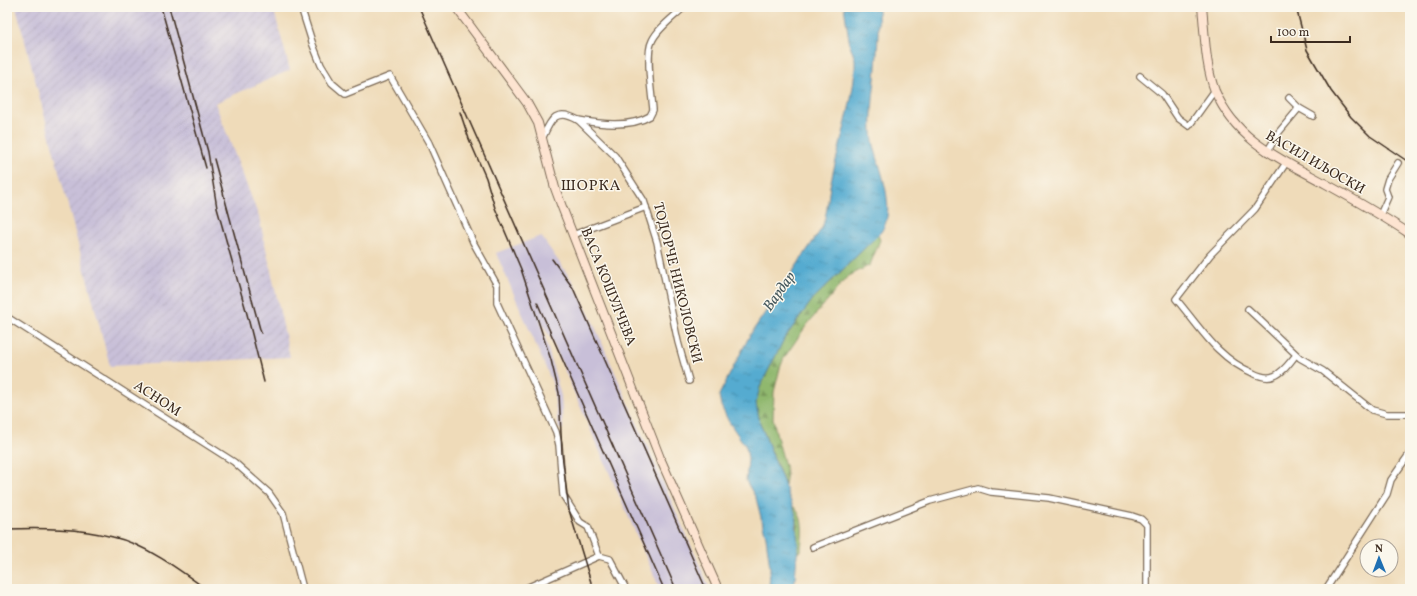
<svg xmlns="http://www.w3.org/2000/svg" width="1417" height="596" viewBox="0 0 1417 596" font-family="Vollkorn,serif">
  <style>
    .industrial { fill: url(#industrial-furrows) }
    .railway { fill: #c8bfd8 }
    .forest { fill: url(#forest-firs); stroke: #667146 }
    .water { fill: url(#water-ripples); stroke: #486a77 }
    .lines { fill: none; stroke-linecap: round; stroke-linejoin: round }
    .street-casing { stroke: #7a6854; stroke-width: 8 }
    .secondary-casing { stroke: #7a6854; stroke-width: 10 }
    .street { stroke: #fff; stroke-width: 5.5 }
    .secondary { stroke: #fde4d1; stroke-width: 8 }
    .rail { stroke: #3b2a1e; stroke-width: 1.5 }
    .labels { text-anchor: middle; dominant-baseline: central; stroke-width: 3; stroke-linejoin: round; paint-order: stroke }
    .street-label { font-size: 14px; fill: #3b2a1e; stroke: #fbf7ec }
    .neighbourhood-label { font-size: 15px; letter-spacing: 1px; fill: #3b2a1e; stroke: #fbf7ec }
    .water-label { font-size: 15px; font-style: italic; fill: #44575c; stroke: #fbf7ec }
  </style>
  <defs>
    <pattern id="industrial-furrows" width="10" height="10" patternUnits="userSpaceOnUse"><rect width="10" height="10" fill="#c8bfd8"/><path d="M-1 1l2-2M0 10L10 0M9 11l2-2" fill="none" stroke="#ada4b9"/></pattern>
    <pattern id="forest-firs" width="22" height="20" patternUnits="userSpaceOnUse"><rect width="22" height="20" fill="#90b86e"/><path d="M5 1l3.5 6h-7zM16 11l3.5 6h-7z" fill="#77965a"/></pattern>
    <pattern id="water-ripples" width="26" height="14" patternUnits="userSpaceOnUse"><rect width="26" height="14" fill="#54abd0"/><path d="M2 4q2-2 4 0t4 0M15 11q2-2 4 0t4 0" fill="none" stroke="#478ba8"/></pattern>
  </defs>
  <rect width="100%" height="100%" fill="#fbf7ec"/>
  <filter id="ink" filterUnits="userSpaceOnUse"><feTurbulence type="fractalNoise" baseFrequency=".025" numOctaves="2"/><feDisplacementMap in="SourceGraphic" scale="8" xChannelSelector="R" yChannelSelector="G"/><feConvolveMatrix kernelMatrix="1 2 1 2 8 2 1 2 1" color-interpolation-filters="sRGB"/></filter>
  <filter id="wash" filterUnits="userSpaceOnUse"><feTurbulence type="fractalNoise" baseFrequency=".012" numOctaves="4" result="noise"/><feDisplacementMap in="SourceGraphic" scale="16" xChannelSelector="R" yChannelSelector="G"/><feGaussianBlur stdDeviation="0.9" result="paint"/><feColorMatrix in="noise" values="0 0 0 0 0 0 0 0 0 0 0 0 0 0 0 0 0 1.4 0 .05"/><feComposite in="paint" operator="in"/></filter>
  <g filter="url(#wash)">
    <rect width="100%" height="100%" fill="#efdbb9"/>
    <!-- industrial -->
    <path class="industrial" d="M 16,7 L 273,7 L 290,70 L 215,103 L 259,217 L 290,357 L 110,366 Z"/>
    <!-- railway -->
    <path class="railway" d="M 541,236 L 573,282 L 592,320 L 710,589 L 660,589 L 550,337 L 540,320 L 561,396 L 563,429 L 559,429 L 552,382 L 496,253 Z"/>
    <!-- forest -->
    <g class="forest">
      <path d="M 878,235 L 880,240 L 870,265 L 847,277 L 806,326 L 784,358 L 780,368 L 774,392 L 773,418 L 777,437 L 787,473 L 785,485 L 760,423 L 756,403 L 760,387 L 784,339 L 813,299 Z"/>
      <path d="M 793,506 C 806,519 802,534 801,551 L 798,553 L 797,523 Z"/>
    </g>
    <!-- water -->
    <path class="water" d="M 844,7 L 878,7 C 879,31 877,56 875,80 C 873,100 870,121 873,141 C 878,166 898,209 881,232 L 813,299 L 784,339 L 760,387 L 756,403 L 760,423 L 795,512 L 798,545 L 794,589 L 769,589 L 770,568 L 766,537 L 756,498 L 746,481 L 748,459 L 746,447 L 729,422 L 721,406 L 719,395 L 750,335 L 822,228 C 827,214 828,200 830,186 C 838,147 852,109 855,69 L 855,59 L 850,46 Z"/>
  </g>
  <g filter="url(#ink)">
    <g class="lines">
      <!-- street casing -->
      <g class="street-casing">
        <g id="street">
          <path d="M 301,7 L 313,45 L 321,65 L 332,83 L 345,94 L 390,76 L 429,143 L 473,242 L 497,285 L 497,303 L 556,432 L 559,445 L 563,495 L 580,522 L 588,527 L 599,556"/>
          <path d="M 1140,76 L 1162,94 L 1178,118 L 1189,126 L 1215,90"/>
          <path d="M 1289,98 L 1299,108"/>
          <path d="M 578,120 C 600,124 630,128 650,116 L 653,110 C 652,95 645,54 652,41 C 658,28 674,17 684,7"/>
          <path d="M 543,137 C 551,118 557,108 578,120 L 615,156 L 644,201 L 657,242 L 678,342 L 689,381"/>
          <path d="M 1267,152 L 1279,132 L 1299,108 L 1313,116"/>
          <path d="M 1286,163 L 1255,209 L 1210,255 L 1176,299 C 1200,327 1217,358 1253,373 C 1259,376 1267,379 1274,376 C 1283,373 1290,362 1296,355"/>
          <path d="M 1380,215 L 1388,197 L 1385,189 L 1388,179 L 1398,163"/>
          <path d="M 573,235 L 646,207"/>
          <path d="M 1248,309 L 1300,358 L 1323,371 L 1372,410 L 1387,414 L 1410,414"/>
          <path d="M 7,317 L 234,462 L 269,493 L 283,513 L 303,589"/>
          <path d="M 813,547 L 930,501 L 978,488 L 991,492 L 1049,498 L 1132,516 L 1141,519 L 1147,525 L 1147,589"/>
          <path d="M 524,589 L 599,556 L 610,559 L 626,589"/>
          <path d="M 1326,589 L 1387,494 L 1391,480 L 1410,453"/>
        </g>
      </g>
      <!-- secondary casing -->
      <g class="secondary-casing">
        <g id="secondary">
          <path d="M 456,7 L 527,103 L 538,123 L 555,188 L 562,207 L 660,458 L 718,589"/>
          <path d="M 1202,7 C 1205,34 1205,65 1215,91 C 1237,142 1281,159 1326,184 C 1355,200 1383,216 1410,234"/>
        </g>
      </g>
      <!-- street -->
      <use href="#street" class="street"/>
      <!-- secondary -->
      <use href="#secondary" class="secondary"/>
      <!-- rail -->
      <g class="rail">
        <path d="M 161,7 L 206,168"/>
        <path d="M 169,7 L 208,152 L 217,208 L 247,314 L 264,382"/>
        <path d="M 419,7 L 676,589"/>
        <path d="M 1296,7 L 1307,50 L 1331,91 L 1351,117 L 1370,136 L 1410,163"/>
        <path d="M 460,112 L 469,139 L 486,178 L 495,208 L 521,269 L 551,360 L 559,393 L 562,454 L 569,510 L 593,589"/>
        <path d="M 214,159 L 261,333"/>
        <path d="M 552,259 L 573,288 L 706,589"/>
        <path d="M 537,302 L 664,589"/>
        <path d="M 7,529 C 43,528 78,528 113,537 C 145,544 180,570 206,589"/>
      </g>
    </g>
  </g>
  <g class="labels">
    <!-- street labels -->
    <g class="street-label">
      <text transform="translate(1315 163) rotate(30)">ВАСИЛ ИЉОСКИ</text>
      <text transform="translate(677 283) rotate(76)">ТОДОРЧЕ НИКОЛОВСКИ</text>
      <text transform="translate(608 287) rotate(68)">ВАСА КОШУЛЧЕВА</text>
      <text transform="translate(157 399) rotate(33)">АСНОМ</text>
    </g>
    <!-- neighbourhood labels -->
    <g class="neighbourhood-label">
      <text x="591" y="186">ШОРКА</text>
    </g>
    <!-- water labels -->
    <g class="water-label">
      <text transform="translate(780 292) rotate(-55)">Вардар</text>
    </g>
  </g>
  <!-- margin -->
  <rect width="1417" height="596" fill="none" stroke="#fbf7ec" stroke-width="24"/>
  <!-- north arrow -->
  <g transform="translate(1379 558) rotate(359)"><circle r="19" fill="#fbf7ec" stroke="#aea59a"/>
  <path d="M0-3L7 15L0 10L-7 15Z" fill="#1f6fb2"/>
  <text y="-6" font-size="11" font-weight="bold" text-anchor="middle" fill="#3b2a1e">N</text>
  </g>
  <!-- scale -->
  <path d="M1271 36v6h79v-6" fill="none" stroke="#3b2a1e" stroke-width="2"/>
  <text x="1277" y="36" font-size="12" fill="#3b2a1e" stroke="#fbf7ec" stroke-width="3" paint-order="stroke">100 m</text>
</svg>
